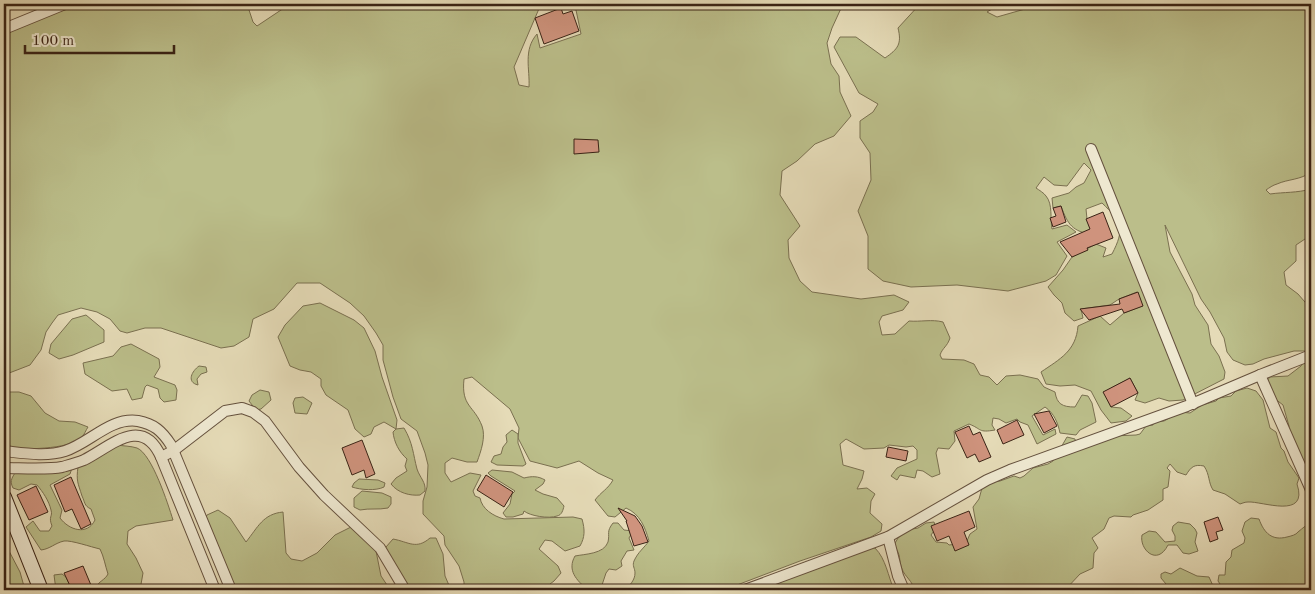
<svg xmlns="http://www.w3.org/2000/svg" width="1315" height="594" viewBox="0 0 1315 594" font-family="'Old Standard TT',serif">
  <style>
    .green { fill: #bbbe8a; stroke: #7a7050 }
    .building { fill: #cf937d; stroke: #3a2315 }
    .lines { fill: none; stroke-linecap: round; stroke-linejoin: round }
    .street-casing { stroke: #65513e; stroke-width: 12 }
    .secondary-casing { stroke: #3a2315; stroke-width: 16 }
    .street { stroke: #eee8d0; stroke-width: 10 }
    .secondary { stroke: #eee8d0; stroke-width: 14 }
  </style>
  <rect width="100%" height="100%" fill="#e5dbb7"/>
  <filter id="stains"><feTurbulence type="fractalNoise" baseFrequency=".004" numOctaves="4"/><feColorMatrix values="0 0 0 0 .2 0 0 0 0 .09 0 0 0 0 .02 0 0 0 .5 -.17"/></filter>
  <radialGradient id="worn" r=".72"><stop offset=".6" stop-color="#630" stop-opacity="0"/><stop offset="1" stop-color="#630" stop-opacity=".3"/></radialGradient>
  <!-- green -->
  <g class="green">
    <path d="M 67,4 L 247,4 L 253,22 L 257,26 L 290,4 L 541,4 L 514,67 L 519,85 L 529,87 C 530,69 523,50 537,34 L 540,48 L 581,34 L 576,10 L 567,8 L 563,4 L 843,4 L 832,28 L 827,43 L 831,64 L 839,76 L 840,92 L 851,116 L 834,136 L 815,144 L 797,161 L 782,171 L 780,195 L 800,226 L 788,240 L 789,258 L 800,281 L 812,292 L 861,299 L 894,295 L 909,302 L 903,310 L 882,316 L 879,322 L 882,335 L 895,334 L 909,321 C 920,322 932,319 943,322 L 950,338 C 947,347 943,347 940,355 L 942,359 L 964,360 L 974,364 L 980,375 L 989,377 L 997,385 L 1006,376 L 1020,375 L 1038,379 L 1044,387 L 1055,392 C 1057,404 1062,407 1075,407 L 1082,395 L 1088,396 L 1092,403 L 1096,422 L 1080,430 L 1076,435 L 1060,433 C 1058,423 1054,413 1045,407 L 1032,416 L 1043,435 L 1055,429 L 1056,434 L 1037,444 L 1028,425 L 1020,422 L 1017,419 L 1006,423 L 999,419 L 993,418 L 992,425 L 995,430 C 978,433 982,429 969,424 L 954,431 L 955,441 L 949,449 L 938,448 L 936,453 L 940,474 L 932,477 L 923,471 L 917,470 L 915,478 L 900,475 L 897,480 L 891,476 L 897,468 L 917,459 L 917,450 L 913,446 L 906,447 L 889,445 L 884,448 L 864,449 L 846,439 L 840,444 L 843,465 L 864,471 L 862,479 L 857,489 L 867,488 L 875,494 L 871,501 L 870,513 L 882,524 L 881,531 L 871,537 L 800,561 L 724,590 L 625,590 C 630,585 635,580 635,573 C 635,568 632,566 634,561 C 638,552 644,548 649,541 C 645,527 640,514 626,508 L 615,517 L 608,516 L 595,500 C 601,492 608,489 613,480 L 598,473 L 579,461 L 557,468 L 530,461 L 518,438 L 519,428 L 510,409 L 472,377 L 464,379 C 461,407 474,405 482,426 C 486,437 481,451 477,462 L 467,462 L 452,458 L 445,463 L 445,473 L 451,482 L 470,473 L 481,475 L 473,491 L 475,496 L 480,498 C 482,509 493,516 504,519 L 573,517 L 582,519 C 585,530 585,537 580,546 L 565,551 L 552,541 L 545,540 L 539,549 L 558,566 L 561,573 L 554,581 L 550,584 L 549,590 L 464,590 L 464,582 L 459,566 L 445,545 L 444,536 L 423,514 L 423,501 L 427,487 L 428,465 L 425,453 L 417,431 L 401,419 L 393,397 L 383,360 L 383,345 L 376,333 L 364,316 L 350,303 L 320,283 L 297,283 L 274,309 L 253,319 L 249,337 L 234,346 L 221,348 L 161,328 L 145,328 L 127,333 L 120,331 L 110,319 L 97,312 L 81,308 L 58,315 L 52,323 L 46,332 L 41,350 L 30,365 L 4,375 L 4,32 Z"/>
    <path d="M 920,4 L 1021,4 L 1021,5 L 992,9 L 987,12 L 997,17 L 1032,7 L 1031,4 L 1311,4 L 1311,172 C 1301,180 1288,179 1277,184 C 1273,185 1269,188 1266,190 L 1270,194 C 1284,192 1297,193 1311,189 L 1311,242 L 1305,239 L 1296,245 L 1296,261 L 1284,272 L 1286,285 L 1298,294 L 1311,309 L 1311,347 L 1308,351 L 1294,351 L 1264,359 L 1253,364 L 1245,365 L 1233,360 L 1227,352 L 1224,338 L 1210,312 L 1201,299 L 1165,225 L 1170,252 L 1192,294 L 1195,305 L 1208,325 L 1211,344 L 1219,356 L 1225,372 L 1224,379 L 1183,400 L 1169,401 L 1159,398 L 1145,403 L 1135,400 L 1138,393 L 1130,378 L 1104,392 L 1111,407 L 1121,408 L 1132,416 L 1126,421 L 1111,423 L 1101,410 L 1091,391 L 1075,385 L 1060,386 L 1046,384 L 1041,372 C 1060,359 1076,351 1078,326 L 1100,316 L 1110,325 L 1124,313 L 1142,306 L 1137,292 L 1119,299 L 1110,305 L 1081,309 L 1083,318 L 1074,321 L 1065,313 L 1062,303 L 1054,295 L 1048,287 L 1063,270 L 1072,257 L 1096,244 L 1106,248 L 1103,257 L 1112,254 C 1125,229 1122,222 1102,203 L 1086,209 L 1087,219 L 1093,235 C 1072,231 1068,225 1061,206 L 1053,208 L 1052,198 L 1069,193 L 1076,187 L 1084,183 L 1091,170 L 1084,163 L 1067,186 L 1054,185 L 1044,177 L 1036,188 C 1039,190 1044,193 1046,196 C 1053,204 1050,219 1052,229 L 1067,225 L 1076,232 L 1057,242 L 1067,256 L 1056,275 L 1046,281 L 1008,291 L 957,285 L 911,287 L 883,281 L 868,269 L 868,236 L 858,211 L 871,180 L 870,153 L 860,138 L 860,121 L 873,112 L 878,104 L 859,93 L 834,47 L 840,37 L 856,37 L 885,58 C 898,49 902,44 898,28 Z"/>
    <path d="M 320,303 L 354,320 L 364,328 L 375,351 L 382,377 L 397,420 L 396,429 L 404,428 C 413,443 413,454 417,469 C 420,478 426,482 425,491 L 420,495 C 410,496 398,493 391,484 L 396,478 L 407,471 L 405,466 L 407,459 C 399,452 394,442 393,432 L 396,429 L 384,422 L 374,427 L 371,434 L 364,437 L 355,429 L 348,410 L 326,395 L 321,386 L 321,379 L 311,372 L 300,370 L 290,366 L 278,337 L 285,325 L 303,306 Z"/>
    <path d="M 86,315 L 104,330 L 104,342 L 73,355 L 59,359 L 49,353 L 51,344 L 72,319 Z"/>
    <path d="M 131,344 L 159,359 L 160,367 L 154,377 L 175,385 L 177,390 L 176,400 L 164,402 L 160,398 L 158,389 L 147,385 L 145,387 L 142,398 L 132,400 L 127,389 L 112,391 L 85,374 L 83,363 L 113,356 L 121,347 Z"/>
    <path d="M 1307,361 L 1311,361 L 1311,479 L 1308,468 L 1291,457 L 1287,447 L 1286,442 L 1289,426 L 1283,405 L 1274,398 L 1265,396 L 1260,389 L 1270,377 L 1288,376 L 1301,366 L 1303,362 Z"/>
    <path d="M 199,366 L 206,367 L 207,372 L 201,374 L 197,379 L 198,385 C 186,382 192,371 199,366 Z"/>
    <path d="M 1247,388 L 1256,391 L 1263,400 L 1270,428 L 1276,432 L 1281,448 L 1284,451 L 1288,462 L 1299,478 L 1297,484 C 1309,520 1262,501 1248,502 C 1245,502 1243,503 1240,504 L 1225,494 L 1213,490 C 1208,482 1210,475 1204,466 C 1194,464 1191,467 1186,475 L 1177,472 L 1170,464 L 1167,468 L 1170,471 L 1168,487 L 1163,489 L 1163,500 L 1148,510 L 1133,515 L 1131,517 L 1114,516 L 1109,518 L 1104,529 L 1092,538 L 1098,548 L 1094,553 L 1093,568 L 1080,574 L 1065,590 L 914,590 C 913,581 905,577 902,569 C 898,558 902,557 894,545 L 898,538 L 907,530 L 918,528 L 926,523 L 934,522 L 936,528 L 931,535 L 936,542 L 947,543 L 949,545 L 966,543 L 970,534 L 977,529 L 973,507 L 979,499 L 982,488 L 990,482 L 1000,481 L 1014,476 L 1020,478 L 1024,476 L 1033,468 L 1048,464 L 1053,461 L 1067,437 L 1075,439 L 1077,450 L 1112,436 L 1136,435 L 1140,434 L 1146,426 L 1153,425 L 1154,422 L 1164,421 L 1180,412 L 1190,413 L 1202,405 L 1216,401 L 1219,398 L 1231,396 L 1236,391 Z"/>
    <path d="M 260,390 L 269,392 L 271,400 L 261,409 L 256,410 L 249,401 L 252,395 Z"/>
    <path d="M 4,392 L 19,392 L 31,396 L 45,413 L 59,421 L 75,422 L 88,427 C 86,430 84,435 82,437 C 68,451 23,448 4,450 Z"/>
    <path d="M 303,397 L 312,403 L 307,414 L 295,413 L 293,403 L 295,398 Z"/>
    <path d="M 512,430 L 518,434 L 518,443 L 526,464 L 523,466 L 497,465 L 491,462 L 494,456 L 501,454 L 503,447 L 507,442 L 506,435 Z"/>
    <path d="M 117,445 C 123,446 131,446 137,448 C 152,454 168,504 173,520 L 136,526 L 128,531 L 127,544 L 136,558 L 143,573 L 140,590 L 97,590 L 95,588 C 99,581 105,580 108,574 C 105,565 104,557 100,549 C 91,547 71,540 64,541 C 55,543 50,549 41,550 L 26,527 L 33,521 L 40,531 L 49,531 L 52,526 C 48,516 53,517 51,510 C 49,501 43,492 37,485 L 31,484 L 19,490 L 13,488 C 10,482 11,479 15,473 L 72,468 L 70,474 L 50,485 L 62,510 L 60,518 C 69,530 87,536 95,520 L 91,509 C 84,506 85,502 82,496 C 78,483 76,481 78,467 Z"/>
    <path d="M 492,470 L 512,472 L 524,478 C 532,476 538,476 545,480 L 543,484 L 535,490 L 543,494 L 557,498 L 564,506 C 563,510 562,515 557,516 C 549,519 530,516 524,511 L 523,514 L 513,517 L 506,517 L 503,513 L 510,504 L 512,494 L 515,491 L 491,476 L 488,473 Z"/>
    <path d="M 359,479 L 378,480 L 385,483 L 384,487 C 376,491 361,490 352,487 L 354,483 Z"/>
    <path d="M 362,491 L 382,493 L 391,497 L 391,504 L 388,508 C 378,510 370,508 360,510 L 354,507 L 354,498 Z"/>
    <path d="M 218,510 L 230,518 L 246,542 C 258,527 263,514 283,512 L 286,553 L 291,559 L 302,561 L 317,553 L 335,535 L 353,526 L 376,551 L 381,576 L 387,585 L 392,590 L 234,590 L 203,521 L 207,515 Z"/>
    <path d="M 1251,518 L 1259,519 C 1264,533 1272,541 1287,537 C 1291,536 1296,535 1298,532 C 1303,528 1306,525 1311,522 L 1311,590 L 1228,590 L 1227,588 L 1222,587 L 1218,581 L 1219,575 L 1225,575 L 1226,562 L 1231,557 L 1232,550 L 1244,543 L 1245,538 L 1242,531 L 1245,522 Z"/>
    <path d="M 1178,522 L 1190,524 L 1195,529 L 1197,533 L 1195,542 L 1198,551 L 1189,554 L 1183,553 L 1177,545 L 1168,545 C 1157,567 1139,549 1142,535 L 1149,531 L 1156,532 L 1165,542 L 1175,541 L 1175,536 L 1172,530 L 1173,526 Z"/>
    <path d="M 613,523 L 618,523 L 624,530 L 633,531 L 629,538 L 634,550 L 627,551 L 621,561 L 622,566 L 616,570 L 609,569 L 606,573 L 602,585 L 596,589 L 588,590 C 576,580 567,570 575,556 C 585,554 604,554 608,542 C 610,533 606,532 613,523 Z"/>
    <path d="M 430,538 L 436,538 L 443,554 L 445,576 L 451,590 L 403,590 L 383,556 L 386,547 L 393,539 C 409,542 416,550 430,538 Z"/>
    <path d="M 869,548 L 875,548 C 886,559 888,576 894,590 L 741,590 Z"/>
    <path d="M 4,551 L 9,551 L 20,572 L 25,590 L 4,590 Z"/>
    <path d="M 1180,568 L 1197,576 L 1209,577 L 1214,588 L 1210,590 L 1167,590 L 1166,584 L 1161,578 L 1161,574 L 1165,572 L 1171,574 Z"/>
    <path d="M 62,574 L 66,577 L 72,590 L 56,590 L 54,575 Z"/>
  </g>
  <!-- building -->
  <g class="building">
    <path d="M 561,8 L 563,14 L 572,11 L 579,31 L 544,44 L 535,18 Z"/>
    <path d="M 574,139 L 598,140 L 599,152 L 574,154 Z"/>
    <path d="M 1061,206 L 1066,222 L 1053,227 L 1050,218 L 1056,216 L 1053,208 Z"/>
    <path d="M 1103,212 L 1113,238 L 1087,248 L 1088,250 L 1072,257 L 1060,242 L 1090,229 L 1086,219 Z"/>
    <path d="M 1138,292 L 1143,306 L 1124,313 L 1122,309 L 1089,320 L 1080,309 L 1120,304 L 1119,299 Z"/>
    <path d="M 1130,378 L 1138,393 L 1111,407 L 1103,392 Z"/>
    <path d="M 1049,411 L 1057,426 L 1044,433 L 1034,414 Z"/>
    <path d="M 1017,420 L 1024,435 L 1003,444 L 997,430 Z"/>
    <path d="M 969,426 L 973,435 L 980,432 L 991,457 L 979,462 L 975,454 L 967,458 L 955,432 Z"/>
    <path d="M 362,440 L 375,474 L 366,478 L 364,470 L 352,475 L 342,448 Z"/>
    <path d="M 888,447 L 908,451 L 906,461 L 886,457 Z"/>
    <path d="M 486,475 L 513,492 L 504,507 L 477,490 Z"/>
    <path d="M 71,477 L 91,524 L 81,529 L 72,509 L 65,512 L 54,485 Z"/>
    <path d="M 36,486 L 48,512 L 29,520 L 17,495 Z"/>
    <path d="M 618,508 L 635,516 L 642,526 L 648,542 L 634,546 L 626,521 L 627,521 Z"/>
    <path d="M 969,511 L 975,527 L 964,532 L 969,545 L 955,551 L 949,536 L 937,541 L 931,526 Z"/>
    <path d="M 1218,517 L 1223,530 L 1216,532 L 1218,539 L 1210,542 L 1204,522 Z"/>
    <path d="M 83,566 L 93,590 L 72,590 L 64,573 Z"/>
  </g>
  <g class="lines">
    <!-- street casing -->
    <g class="street-casing">
      <g id="street">
        <path d="M 4,29 L 65,4"/>
        <path d="M 1091,149 L 1193,404"/>
        <path d="M 1260,375 L 1311,490"/>
        <path d="M 4,451 C 23,453 46,457 65,451 C 90,443 110,417 138,421 C 154,424 162,431 171,445 L 231,590"/>
        <path d="M 161,457 L 173,451 L 225,411 L 242,408 L 253,412 L 265,421 L 299,467 L 324,495 L 380,548 L 405,590"/>
        <path d="M 4,468 C 20,468 47,470 62,467 C 69,465 77,463 84,460 C 110,447 142,414 161,457 L 215,590"/>
        <path d="M 888,537 L 898,576 L 904,590"/>
        <path d="M 745,590 L 888,537 L 987,480 L 1010,470 L 1187,406 L 1260,375 L 1311,355"/>
      </g>
    </g>
    <!-- secondary casing -->
    <g class="secondary-casing">
      <path id="secondary" d="M 4,497 L 41,590"/>
    </g>
    <!-- street -->
    <use href="#street" class="street"/>
    <!-- secondary -->
    <use href="#secondary" class="secondary"/>
  </g>
  <!-- margin -->
  <rect width="1315" height="594" fill="none" stroke="#e5dbb7" stroke-width="20"/>
  <rect x="5" y="5" width="1305" height="584" fill="none" stroke="#3a2315" stroke-width="2.5"/>
  <rect x="10" y="10" width="1295" height="574" fill="none" stroke="#3a2315"/>
  <!-- scale -->
  <path d="M25 45v8h149v-8" fill="none" stroke="#3a2315" stroke-width="2.5"/>
  <text x="32" y="45" font-size="15" fill="#3a2315" stroke="#eee8d0" stroke-width="4" paint-order="stroke">100 m</text>
  <rect width="100%" height="100%" filter="url(#stains)"/>
  <rect width="100%" height="100%" fill="url(#worn)"/>
</svg>
